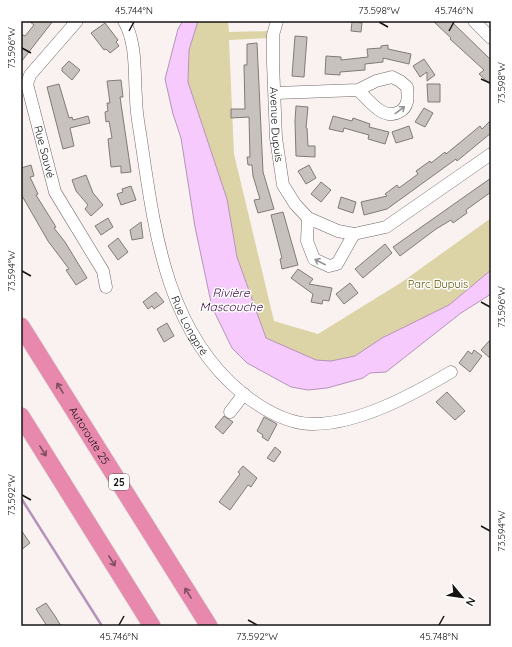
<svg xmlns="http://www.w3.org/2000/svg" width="512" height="647" viewBox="0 0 512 647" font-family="Quicksand,sans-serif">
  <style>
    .green { fill: #dcd4a7 }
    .water { fill: #f7cafe; stroke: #b493b8 }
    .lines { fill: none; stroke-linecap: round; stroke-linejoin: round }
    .stream { stroke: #b493b8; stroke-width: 2.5 }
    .building { fill: #c7c2bd; stroke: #807b77 }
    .minor-casing { stroke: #706968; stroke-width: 13 }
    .highway-casing { stroke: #d0d0d0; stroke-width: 18 }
    .minor { stroke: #fff; stroke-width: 12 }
    .highway { stroke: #e888ac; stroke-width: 17 }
    .oneway { stroke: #969595 }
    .oneway2 { stroke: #7f4e60 }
    .ticks { fill: none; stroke: #161313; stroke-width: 1.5 }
    .labels { text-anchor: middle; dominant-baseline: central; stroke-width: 3; stroke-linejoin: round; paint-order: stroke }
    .shield { fill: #fff; stroke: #5c5a5a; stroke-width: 1 }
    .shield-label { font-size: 10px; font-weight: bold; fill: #161313 }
    .street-label { font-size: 11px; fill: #161313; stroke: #fff }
    .park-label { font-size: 11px; fill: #605402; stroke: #fff }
    .water-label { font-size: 12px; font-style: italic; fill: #430e4b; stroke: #fff }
    .neatline { fill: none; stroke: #161313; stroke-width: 1.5 }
    .ticks-label { font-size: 10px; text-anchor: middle; fill: #161313 }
  </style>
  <rect width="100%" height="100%" fill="#faf2f0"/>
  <!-- green -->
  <path class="green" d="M 198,21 L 228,21 L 229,32 L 272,31 L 271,38 L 229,40 L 234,154 L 274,321 L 318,334 L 402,282 L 491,218 L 491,270 L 449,305 L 382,338 L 355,356 L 331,361 L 315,360 L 266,338 L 237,257 L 227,199 L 188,82 L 189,50 Z"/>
  <!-- water -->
  <path class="water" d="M 183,21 L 198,21 L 189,50 L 188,82 L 227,199 L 237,257 L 266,338 L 316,360 L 331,361 L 355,356 L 382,338 L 449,305 L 491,270 L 491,294 L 461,313 L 386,372 L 370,373 L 363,378 L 327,388 L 308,390 L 291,387 L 247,363 L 232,348 L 212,307 L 195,227 L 181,138 L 173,114 L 165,79 L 178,29 Z"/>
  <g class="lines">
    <!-- stream -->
    <path class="stream" d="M 21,498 L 102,626"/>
  </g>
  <!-- building -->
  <g class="building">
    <path d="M 29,21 L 53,21 L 21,62 L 21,34 L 25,36 L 34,25 Z"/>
    <path d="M 433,21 L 451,21 L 491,60 L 491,85 L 479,74 L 484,70 L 450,39 L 451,38 Z"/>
    <path d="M 352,22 L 362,23 L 361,32 L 351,31 Z"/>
    <path d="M 105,23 L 118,40 L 116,42 L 119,46 L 110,53 L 106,49 L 104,50 L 91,33 Z"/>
    <path d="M 295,36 L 307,37 L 304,77 L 292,76 Z"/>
    <path d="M 257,43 L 263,172 L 274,209 L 258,213 L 254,200 L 260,199 L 253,176 L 252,165 L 248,165 L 247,157 L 250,157 L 249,117 L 231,118 L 231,109 L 245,109 L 244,65 L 247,65 L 247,44 Z"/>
    <path d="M 388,45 L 388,49 L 411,54 L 409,64 L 383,58 L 383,62 L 365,64 L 365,70 L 340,72 L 340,75 L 325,74 L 326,56 L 341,57 L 341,60 L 368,57 L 367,49 L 381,48 L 381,46 Z"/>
    <path d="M 424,59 L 435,75 L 427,81 L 427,72 L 420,77 L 413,66 Z"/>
    <path d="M 69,61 L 80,70 L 72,80 L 62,71 L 62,68 Z"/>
    <path d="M 121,80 L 123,97 L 120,97 L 131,172 L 121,173 L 121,166 L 111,167 L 108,139 L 112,138 L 109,121 L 106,122 L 105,112 L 108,111 L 107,103 L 110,103 L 107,81 Z"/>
    <path d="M 59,84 L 69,118 L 72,117 L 73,120 L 88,116 L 90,123 L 70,128 L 74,146 L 63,149 L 47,87 Z"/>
    <path d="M 427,84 L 440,84 L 440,102 L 428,102 Z"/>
    <path d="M 296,106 L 308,107 L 306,128 L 307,128 L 308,146 L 315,146 L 315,157 L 296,156 L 295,121 Z"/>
    <path d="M 424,108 L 433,113 L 425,127 L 415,122 Z"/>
    <path d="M 333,116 L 352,121 L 353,118 L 370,124 L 369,127 L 389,132 L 385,144 L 368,139 L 369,135 L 344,128 L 343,132 L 329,129 Z"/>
    <path d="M 491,120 L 491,133 L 457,161 L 456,159 L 387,209 L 364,215 L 361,202 L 387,196 L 385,194 L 397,185 L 399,188 L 418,174 L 416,171 L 430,161 L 431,163 L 445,152 L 446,154 L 480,126 L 482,129 Z"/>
    <path d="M 409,126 L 413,138 L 396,143 L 392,132 Z"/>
    <path d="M 31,165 L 34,176 L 30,177 L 38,194 L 36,195 L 56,227 L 54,228 L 65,242 L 87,278 L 76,285 L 66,270 L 69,269 L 48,241 L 21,194 L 21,168 Z"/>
    <path d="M 309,165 L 316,178 L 306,184 L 298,171 Z"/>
    <path d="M 86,175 L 93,193 L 103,205 L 91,216 L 85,209 L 88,205 L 76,191 L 72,180 Z"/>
    <path d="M 491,178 L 491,192 L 466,210 L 467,213 L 453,223 L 451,220 L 436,229 L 400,256 L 393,247 Z"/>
    <path d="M 321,182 L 331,190 L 321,202 L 311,194 Z"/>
    <path d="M 131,186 L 136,200 L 121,205 L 117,194 L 123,192 L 122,189 Z"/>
    <path d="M 341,197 L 356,202 L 353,213 L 338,208 Z"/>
    <path d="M 283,212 L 298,265 L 282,269 L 280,259 L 282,258 L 271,215 Z"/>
    <path d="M 108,218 L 113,227 L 101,235 L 95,226 Z"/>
    <path d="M 141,222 L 143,238 L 132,240 L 130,230 Z"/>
    <path d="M 118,238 L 128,252 L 118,260 L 108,246 Z"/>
    <path d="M 385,244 L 392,253 L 363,278 L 355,269 Z"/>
    <path d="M 298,269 L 313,279 L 309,284 L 332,288 L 329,301 L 323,300 L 322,304 L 311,302 L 313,294 L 291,278 Z"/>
    <path d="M 350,283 L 358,293 L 344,304 L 336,294 Z"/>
    <path d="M 156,292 L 164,302 L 154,309 L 152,306 L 148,309 L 143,302 Z"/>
    <path d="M 167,323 L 174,336 L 164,342 L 157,329 Z"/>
    <path d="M 491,339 L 491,359 L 481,350 Z"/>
    <path d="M 474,350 L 482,356 L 470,372 L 459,363 L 468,351 L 472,354 Z"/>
    <path d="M 447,392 L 465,411 L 455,420 L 436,402 Z"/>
    <path d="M 224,416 L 233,422 L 223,434 L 215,427 Z"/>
    <path d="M 264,417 L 277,424 L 268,441 L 262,437 L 263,435 L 257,431 Z"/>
    <path d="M 275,447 L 281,452 L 274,462 L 267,458 Z"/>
    <path d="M 243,466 L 257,478 L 251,487 L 248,485 L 230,510 L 219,502 L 240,474 L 238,472 Z"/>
    <path d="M 21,530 L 30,543 L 21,550 Z"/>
    <path d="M 46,603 L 55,616 L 61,626 L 47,626 L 36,609 Z"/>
  </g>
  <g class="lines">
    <!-- minor casing -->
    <g class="minor-casing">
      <g id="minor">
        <path id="s1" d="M 77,21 L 30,75 L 27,84 L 55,192 L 103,271 L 106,287"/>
        <path id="s2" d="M 124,21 C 137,43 134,73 136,98 C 136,110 138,121 140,133 C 154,226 164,329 242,393 C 262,409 287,424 313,424 C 359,424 412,395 451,372"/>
        <path id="s3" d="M 277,21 L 273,35 L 273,63 L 276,138 L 283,185 L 295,204 L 308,218 L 338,231 L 354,234 L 386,227 L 491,154"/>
        <path d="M 474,21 L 491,38"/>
        <path d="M 276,93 L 358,90 L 376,81 L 392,77 L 400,81 L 407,87 C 408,97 409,107 399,112 C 383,121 369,100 358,90"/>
        <path d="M 308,218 L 307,241 L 314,259 L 329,266 L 337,264 L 354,234"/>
        <path d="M 230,412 L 244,394"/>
      </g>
    </g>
    <!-- highway casing -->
    <g class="highway-casing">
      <g id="highway">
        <path id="s4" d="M 21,326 L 209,626"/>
        <path d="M 21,416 L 152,626"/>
      </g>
    </g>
    <!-- minor -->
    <use href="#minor" class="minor"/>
    <!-- highway -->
    <use href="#highway" class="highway"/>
  </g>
  <!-- one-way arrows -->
  <defs><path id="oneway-shaft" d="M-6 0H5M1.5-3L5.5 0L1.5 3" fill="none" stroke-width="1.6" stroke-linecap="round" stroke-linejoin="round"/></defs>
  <g class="oneway">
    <use href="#oneway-shaft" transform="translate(400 110) rotate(-37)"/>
    <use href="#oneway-shaft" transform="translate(320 262) rotate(-153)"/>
  </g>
  <g class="oneway2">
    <use href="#oneway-shaft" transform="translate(60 388) rotate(-122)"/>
    <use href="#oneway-shaft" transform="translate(43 451) rotate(58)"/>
    <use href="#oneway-shaft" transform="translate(112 561) rotate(58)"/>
    <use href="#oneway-shaft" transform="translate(188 593) rotate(-122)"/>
  </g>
  <!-- ticks -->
  <path class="ticks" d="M 379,22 L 388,27M 129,31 L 134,22M 449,31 L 454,22M 22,48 L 31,53M 481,79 L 490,83M 22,271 L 31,276M 481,302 L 490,307M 22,495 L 31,500M 481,526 L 490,531M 248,620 L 257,625M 119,625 L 124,616M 439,625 L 444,616"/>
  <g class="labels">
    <!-- shield labels -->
    <rect class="shield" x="109" y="474" width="20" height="16" rx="3"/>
    <g class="shield-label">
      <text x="119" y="482">25</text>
    </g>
    <!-- street labels -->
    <g class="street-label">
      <text stroke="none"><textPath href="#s3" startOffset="104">Avenue Dupuis</textPath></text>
      <text stroke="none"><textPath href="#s1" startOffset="151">Rue Sauvé</textPath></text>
      <text stroke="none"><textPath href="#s2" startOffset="314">Rue Longpré</textPath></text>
      <text stroke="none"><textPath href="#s4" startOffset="129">Autoroute 25</textPath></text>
    </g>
    <!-- park labels -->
    <g class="park-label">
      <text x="438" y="284">Parc Dupuis</text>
    </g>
    <!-- water labels -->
    <g class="water-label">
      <text x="231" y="292">Rivière<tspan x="231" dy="14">Mascouche</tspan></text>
    </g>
  </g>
  <!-- border -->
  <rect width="512" height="647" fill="none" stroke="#ffffff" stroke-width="44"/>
  <!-- north arrow -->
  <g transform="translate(462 597) rotate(119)" stroke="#ffffff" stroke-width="3" paint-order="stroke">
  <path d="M0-3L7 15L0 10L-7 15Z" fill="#161313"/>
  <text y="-6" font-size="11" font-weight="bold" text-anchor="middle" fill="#161313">N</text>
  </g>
  <rect x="22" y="22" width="468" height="603" class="neatline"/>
  <g class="ticks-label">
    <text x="134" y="14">45.744°N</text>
    <text x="379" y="14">73.598°W</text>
    <text x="454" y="14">45.746°N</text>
    <text transform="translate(11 48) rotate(-90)" y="4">73.596°W</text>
    <text transform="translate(501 83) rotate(-90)" y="4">73.598°W</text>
    <text transform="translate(11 271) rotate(-90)" y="4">73.594°W</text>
    <text transform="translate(501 307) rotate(-90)" y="4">73.596°W</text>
    <text transform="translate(11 495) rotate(-90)" y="4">73.592°W</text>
    <text transform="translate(501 531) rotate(-90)" y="4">73.594°W</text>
    <text x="119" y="640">45.746°N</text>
    <text x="257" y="640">73.592°W</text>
    <text x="439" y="640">45.748°N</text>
  </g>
</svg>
